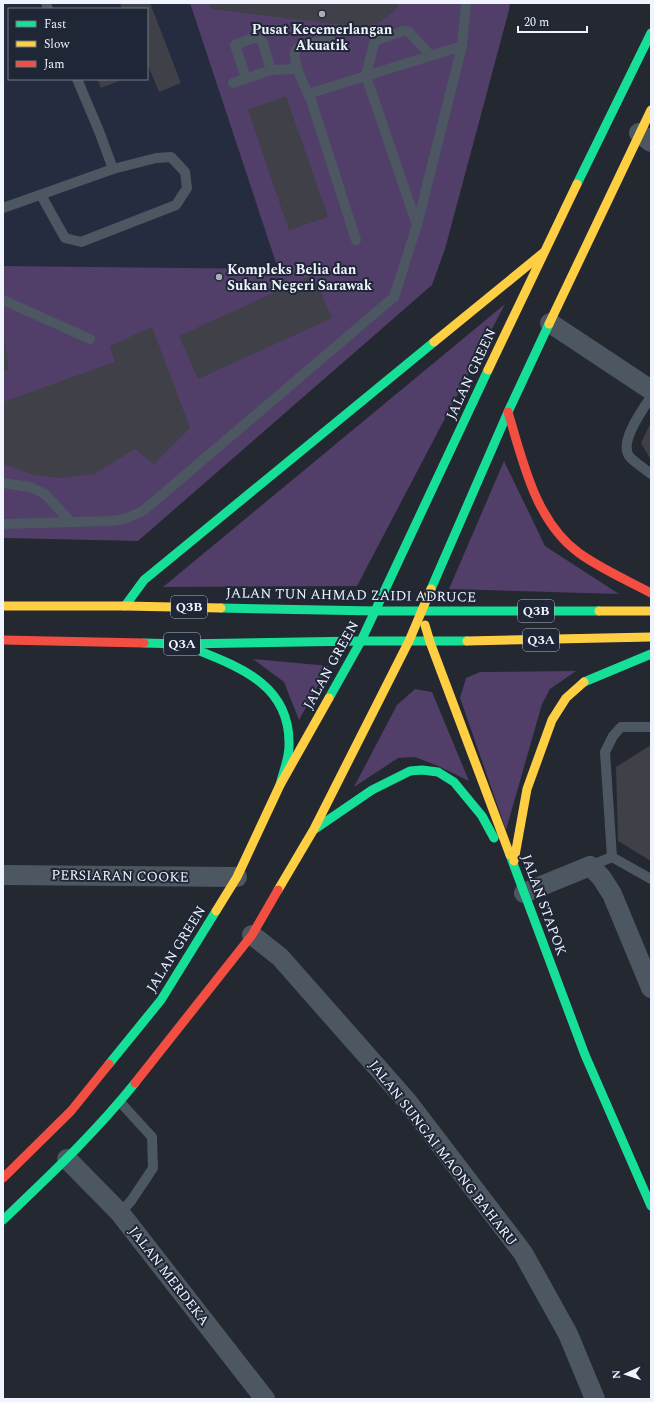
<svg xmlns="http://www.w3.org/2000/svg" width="654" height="1402" viewBox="0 0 654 1402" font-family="Spectral,serif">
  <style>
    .built { fill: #252c40; fill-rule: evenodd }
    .green { fill: #513e69 }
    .building { fill: #3f4048 }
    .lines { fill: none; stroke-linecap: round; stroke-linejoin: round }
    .lane { stroke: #4c5762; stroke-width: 10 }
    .street { stroke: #4c5762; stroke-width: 20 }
    .fast { stroke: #16e098; stroke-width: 9 }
    .slow { stroke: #ffcf43; stroke-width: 9 }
    .jam { stroke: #f24e42; stroke-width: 9 }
    .poi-dot { fill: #a8adb7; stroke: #1f2635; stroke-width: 1.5 }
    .labels { text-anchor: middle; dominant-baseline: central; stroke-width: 4; stroke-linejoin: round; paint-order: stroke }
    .shield { fill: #1f2635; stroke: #b1b6c2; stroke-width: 1 }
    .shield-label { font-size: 13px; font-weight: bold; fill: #eff4ff }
    .poi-label { font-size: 14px; font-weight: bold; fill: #eff4ff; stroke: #1f2635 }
    .street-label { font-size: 14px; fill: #eff4ff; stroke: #1f2635 }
  </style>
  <rect width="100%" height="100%" fill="#242830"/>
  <!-- built -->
  <path class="built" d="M 3,3 L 190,3 L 278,269 L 3,266 ZM 9,9 L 147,9 L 147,79 L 9,79 Z"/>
  <!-- green -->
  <g class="green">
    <path d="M 190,3 L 510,3 L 509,10 L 445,249 L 432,285 L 138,541 L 3,538 L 3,266 L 278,269 Z"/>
    <path d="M 505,304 L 357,586 L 163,587 Z"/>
    <path d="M 504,461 L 545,546 L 619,594 L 449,589 Z"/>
    <path d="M 253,659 L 329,666 L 299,720 L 284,682 Z"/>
    <path d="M 576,671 L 550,689 L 542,704 L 506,830 L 460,698 L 466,678 L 480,672 Z"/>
    <path d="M 415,689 L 432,692 L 469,781 L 438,766 L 415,757 L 398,758 L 354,787 L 397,705 Z"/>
  </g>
  <!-- building -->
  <g class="building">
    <path d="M 120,3 L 150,3 L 181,83 L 159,92 L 147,63 L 147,9 L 122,9 Z"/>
    <path d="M 209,3 L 399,3 L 396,9 L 379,23 L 361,27 L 211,9 Z"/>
    <path d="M 97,79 L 124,79 L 101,88 Z"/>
    <path d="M 286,96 L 328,217 L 289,230 L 248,110 Z"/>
    <path d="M 313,275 L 332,318 L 198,379 L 179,336 Z"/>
    <path d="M 152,327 L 190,428 L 154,464 L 135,449 L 94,474 L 62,478 L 34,475 L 3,464 L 3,402 L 115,362 L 110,346 Z"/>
    <path d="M 3,330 L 9,370 L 3,371 Z"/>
    <path d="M 651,422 L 651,460 L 641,443 Z"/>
    <path d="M 651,745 L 651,861 L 618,841 L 616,767 Z"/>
  </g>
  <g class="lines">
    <!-- lane -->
    <g class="lane">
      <path d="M 46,3 L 48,9"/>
      <path d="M 297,69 C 296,64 294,57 295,52 C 296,45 323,41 330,39"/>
      <path d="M 246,78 L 235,45 L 253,38 L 259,38 L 263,43 L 271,70"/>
      <path d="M 233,83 L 271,70 L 297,69 L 308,94"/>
      <path d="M 41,195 L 65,238 L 81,242 L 176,205 L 187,188 L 185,172 L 171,157 L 156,158 L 113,169"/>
      <path d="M 3,208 L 113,169 L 99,131 L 77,79"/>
      <path d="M 417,225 L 366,76 L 374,43 L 377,40 L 403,31 L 407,31 L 410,33 L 431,56"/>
      <path d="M 356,240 L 311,100 L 308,94 L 462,46"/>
      <path d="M 3,300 L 90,339"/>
      <path d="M 651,397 C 643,409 619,441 629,456 C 635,463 644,468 651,474"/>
      <path d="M 3,483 L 30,487 L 45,494 L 71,522"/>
      <path d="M 3,524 L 110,521 L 125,519 L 143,511 L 394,297 L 417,225 L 462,46 L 466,3"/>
      <path d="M 651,727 L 621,727 L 613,736 L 605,752 L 612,857 L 651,879"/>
      <path d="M 590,866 L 612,857"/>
      <path d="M 120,1102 L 152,1137 L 153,1168 L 131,1201 L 120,1213"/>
    </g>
    <!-- street -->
    <g class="street">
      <path d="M 639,133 L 651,142"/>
      <path d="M 550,323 L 651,390"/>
      <path d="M 3,875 L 237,877"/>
      <path d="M 524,893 L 590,866 L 601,877 L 612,894 L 651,988"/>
      <path d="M 252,935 L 280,957 L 407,1101 L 523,1253 L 568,1334 L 595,1399"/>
      <path d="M 67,1159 L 120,1213 L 265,1399"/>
    </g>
    <!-- fast -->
    <g class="fast">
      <path d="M 577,184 L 651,33"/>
      <path d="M 431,589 L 508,412 L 549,324"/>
      <path d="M 125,606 L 144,580 L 434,342"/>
      <path d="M 221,608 L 376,611 L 599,611"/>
      <path d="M 144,643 L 181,644 L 361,641 L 467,641"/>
      <path d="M 192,648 C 240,667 291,685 289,746 C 289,759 283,772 280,785"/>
      <path d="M 584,682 L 651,654"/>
      <path d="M 329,698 L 361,641 L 488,370"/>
      <path d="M 315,829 L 372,790 L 410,771 L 422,770 L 438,772 L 454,782 L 482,816 L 494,838"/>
      <path d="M 510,855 L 585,1055 L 651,1206"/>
      <path d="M 109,1064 L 161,1000 L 216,911"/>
      <path d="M 3,1220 C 49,1176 95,1133 135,1083"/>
    </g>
    <!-- slow -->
    <g class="slow">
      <path d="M 549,324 L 651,110"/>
      <path d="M 434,342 L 543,253"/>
      <path d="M 488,370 L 577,184"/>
      <path d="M 3,606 L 125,606 L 221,608"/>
      <path d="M 599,611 L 651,611"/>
      <path d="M 425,625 L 430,642 L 510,855"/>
      <path d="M 467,641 L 651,637"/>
      <path d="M 514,861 L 527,789 L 552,720 L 566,698 L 584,682"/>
      <path d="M 278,890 L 314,829 L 409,641 L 431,589"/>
      <path d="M 216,911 L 237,877 L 280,785 L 329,698"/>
    </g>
    <!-- jam -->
    <g class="jam">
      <path d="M 508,412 C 523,461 535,521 579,553 C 601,569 627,580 651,593"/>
      <path d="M 3,640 L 144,643"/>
      <path d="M 135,1083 L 252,935 L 278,890"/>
      <path d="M 3,1178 L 71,1111 L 109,1064"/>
    </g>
  </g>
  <!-- markers -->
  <g class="poi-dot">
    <circle cx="322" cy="14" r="4"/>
    <circle cx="219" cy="277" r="4"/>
  </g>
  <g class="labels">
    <!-- shield labels -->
    <g class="shield">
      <rect x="171" y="596" width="36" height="22" rx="3"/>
      <rect x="518" y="600" width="36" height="22" rx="3"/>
      <rect x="523" y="629" width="36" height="22" rx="3"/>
      <rect x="164" y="633" width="36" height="22" rx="3"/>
    </g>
    <g class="shield-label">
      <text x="189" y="607">Q3B</text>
      <text x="536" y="611">Q3B</text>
      <text x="541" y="640">Q3A</text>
      <text x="182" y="644">Q3A</text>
    </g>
    <!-- poi labels -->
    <g class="poi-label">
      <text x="322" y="29">Pusat Kecemerlangan<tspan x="322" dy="16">Akuatik</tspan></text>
      <text x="227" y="269" text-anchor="start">Kompleks Belia dan<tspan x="227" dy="16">Sukan Negeri Sarawak</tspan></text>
    </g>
    <!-- street labels -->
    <g class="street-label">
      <text transform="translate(471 374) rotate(-65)">JALAN GREEN</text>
      <text transform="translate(351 595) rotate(1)">JALAN TUN AHMAD ZAIDI ADRUCE</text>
      <text transform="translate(331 665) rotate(-61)">JALAN GREEN</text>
      <text transform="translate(120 876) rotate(1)">PERSIARAN COOKE</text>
      <text transform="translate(544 905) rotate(70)">JALAN STAPOK</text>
      <text transform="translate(176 949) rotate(-58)">JALAN GREEN</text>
      <text transform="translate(443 1153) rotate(52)">JALAN SUNGAI MAONG BAHARU</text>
      <text transform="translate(169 1276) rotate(52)">JALAN MERDEKA</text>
    </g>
  </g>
  <!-- border -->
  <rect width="654" height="1402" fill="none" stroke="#eff4ff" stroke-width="8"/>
  <!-- legend -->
  <rect x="8" y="8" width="140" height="72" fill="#1f2635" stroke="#727886"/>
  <rect x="16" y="21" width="20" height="6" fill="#16e098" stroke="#727886"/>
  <text x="44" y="28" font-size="12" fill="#eff4ff">Fast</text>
  <rect x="16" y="41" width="20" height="6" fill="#ffcf43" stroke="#727886"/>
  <text x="44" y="48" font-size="12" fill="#eff4ff">Slow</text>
  <rect x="16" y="61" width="20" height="6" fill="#f24e42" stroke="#727886"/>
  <text x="44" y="68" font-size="12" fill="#eff4ff">Jam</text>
  <!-- north arrow -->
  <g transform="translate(626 1374) rotate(267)" stroke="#1f2635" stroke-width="3" paint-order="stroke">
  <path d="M0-3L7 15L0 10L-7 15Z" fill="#eff4ff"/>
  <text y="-6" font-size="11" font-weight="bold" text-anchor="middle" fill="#eff4ff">N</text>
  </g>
  <!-- scale -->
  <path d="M518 26v6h69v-6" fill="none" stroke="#eff4ff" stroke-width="2"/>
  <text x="524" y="26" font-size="12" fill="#eff4ff" stroke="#1f2635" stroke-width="3" paint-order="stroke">20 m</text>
</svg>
